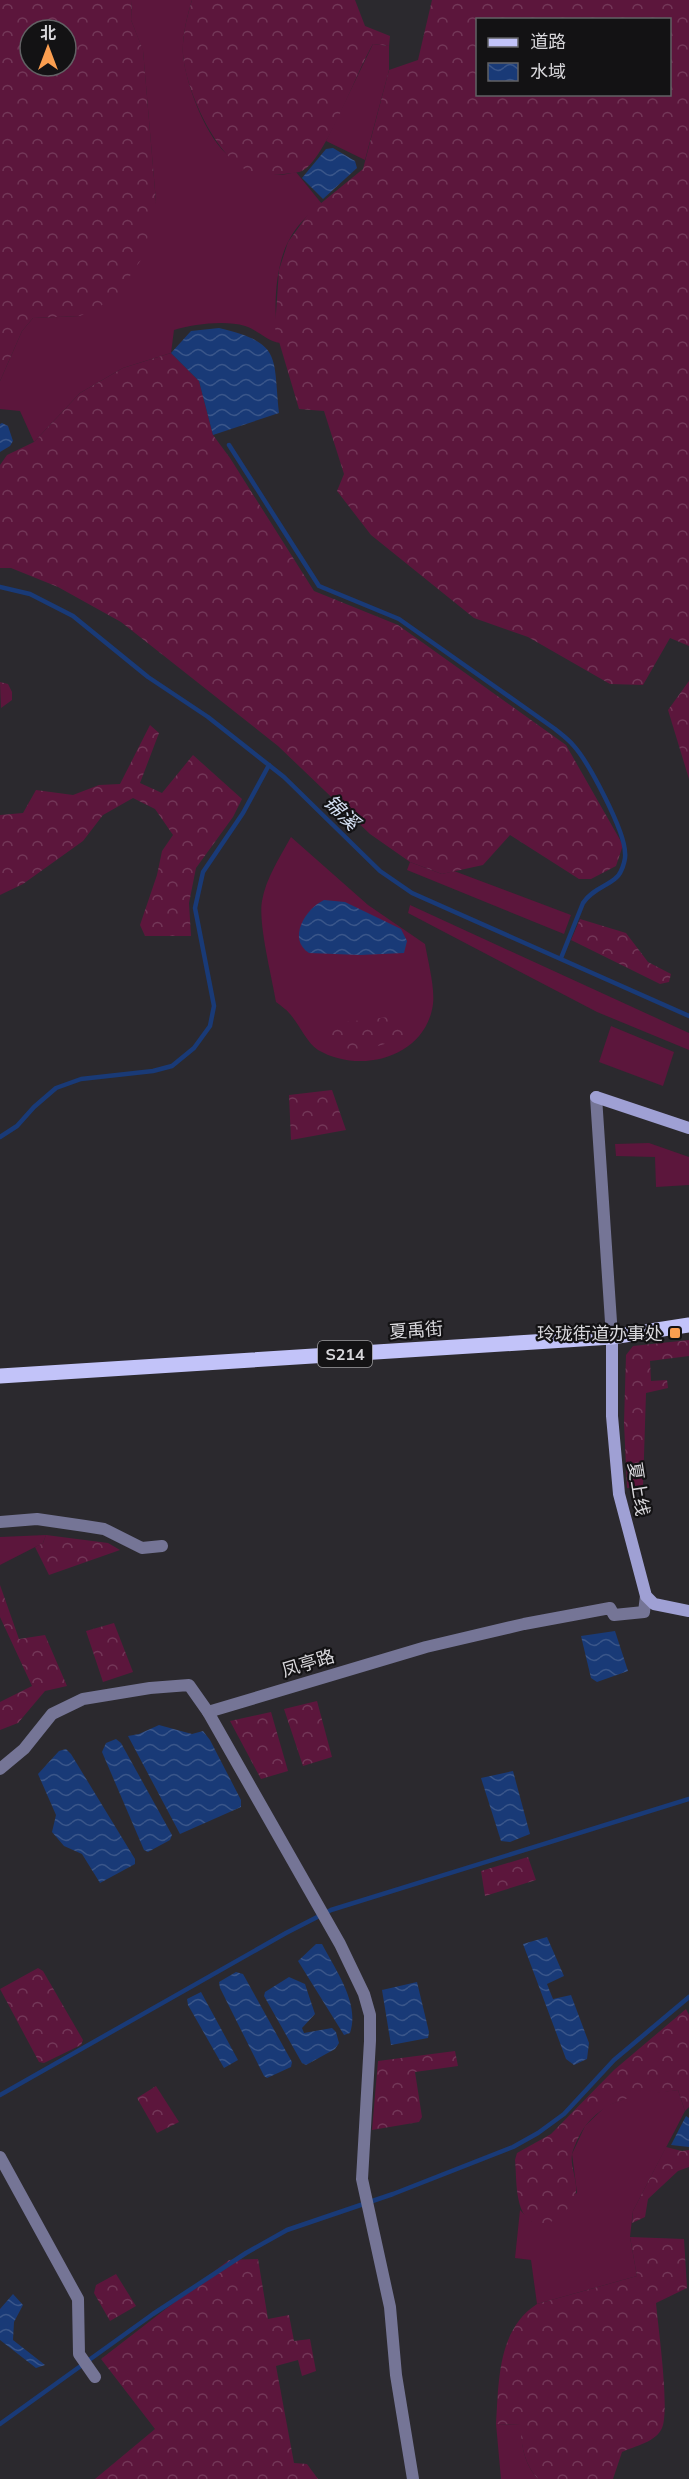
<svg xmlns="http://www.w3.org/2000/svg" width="689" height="2479" viewBox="0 0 689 2479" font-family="Mulish,'Noto Sans SC',sans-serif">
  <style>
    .grass { fill: #5c163c }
    .forest { fill: url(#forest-crowns); fill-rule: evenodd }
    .water { fill: url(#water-waves) }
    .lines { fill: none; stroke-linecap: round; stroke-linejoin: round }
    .stream { stroke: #193a77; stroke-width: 4.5 }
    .street { stroke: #757596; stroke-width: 12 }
    .secondary { stroke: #9fa0d4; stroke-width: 12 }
    .primary { stroke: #c2c3f9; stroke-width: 15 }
    .poi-dot { fill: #fb9e50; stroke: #131214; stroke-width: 2 }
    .labels { text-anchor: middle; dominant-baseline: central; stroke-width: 4.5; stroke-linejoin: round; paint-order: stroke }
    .shield { fill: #131214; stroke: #9d9c9f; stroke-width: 1.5 }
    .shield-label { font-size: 16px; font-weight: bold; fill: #d8d7db }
    .street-label { font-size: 18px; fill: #d8d7db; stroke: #131214 }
    .poi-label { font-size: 18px; fill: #d8d7db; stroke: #131214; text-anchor: end }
    .water-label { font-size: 20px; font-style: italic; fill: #d6e1f4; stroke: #131214 }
  </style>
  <defs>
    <pattern id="forest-crowns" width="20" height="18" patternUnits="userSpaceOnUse" patternTransform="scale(1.5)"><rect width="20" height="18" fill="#5c163c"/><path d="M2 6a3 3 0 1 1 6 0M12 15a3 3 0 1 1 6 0" fill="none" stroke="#733758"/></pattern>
    <pattern id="water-waves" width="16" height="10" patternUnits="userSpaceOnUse" patternTransform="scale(1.5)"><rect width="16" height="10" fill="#193a77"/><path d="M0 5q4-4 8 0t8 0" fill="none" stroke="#3a568a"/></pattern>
  </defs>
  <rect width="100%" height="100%" fill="#2b292e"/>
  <!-- grass -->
  <g class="grass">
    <path d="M 132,0 L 192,0 C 187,17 182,36 183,54 C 185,82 207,142 231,157 C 238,162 270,176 278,175 C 284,175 290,173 296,172 L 322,204 C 309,213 295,227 288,242 C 275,267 272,316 280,343 C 266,341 258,330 245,326 C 225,320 194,324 174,330 L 171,353 L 123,368 L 80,393 L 34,442 L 20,411 L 0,409 L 0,381 L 22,331 L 33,318 L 80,316 L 156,202 L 143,51 L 131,20 Z"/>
    <path d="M 373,44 L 389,46 L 389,70 L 365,160 L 326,141 Z"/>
    <path d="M 291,837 L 368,905 L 425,944 C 428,961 435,988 433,1004 C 426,1057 361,1075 318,1050 C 307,1043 299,1024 290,1014 C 286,1009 281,1006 276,1002 C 272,977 258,924 262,901 C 266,878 280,857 291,837 Z"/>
    <path d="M 410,862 L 442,874 L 454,871 L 571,915 L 564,934 L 407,870 Z"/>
    <path d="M 410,905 L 689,1033 L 689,1050 L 597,1012 L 408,913 Z"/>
    <path d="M 611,1026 L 674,1052 L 663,1086 L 599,1062 Z"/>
    <path d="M 649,1143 L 689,1157 L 689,1185 L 656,1187 L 655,1157 L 616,1156 L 615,1144 Z"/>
    <path d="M 46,1535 L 43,1543 L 0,1565 L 0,1537 Z"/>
    <path d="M 678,2090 L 685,2111 L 633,2211 L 630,2237 L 637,2276 L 537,2304 L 531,2260 L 515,2258 L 520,2210 L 532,2222 L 577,2193 L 572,2154 L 585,2126 L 606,2106 L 634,2095 Z"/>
    <path d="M 496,2424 L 522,2425 C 520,2444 525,2465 538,2479 L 501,2479 Z"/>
  </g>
  <!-- forest -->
  <g class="forest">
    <path d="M 0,0 L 132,0 L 131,20 L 143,50 L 156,202 L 143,257 L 114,299 L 80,316 L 33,318 L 22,331 L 0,381 ZM 30,30 L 66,30 L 66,66 L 30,66 Z"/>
    <path d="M 192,0 L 355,0 L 365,26 L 390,36 L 389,46 L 373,44 C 357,70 325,161 302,171 C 297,173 289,173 284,174 C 274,176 262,175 252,172 C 217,162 185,88 183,54 C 182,36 187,17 192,0 Z"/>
    <path d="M 432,0 L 689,0 L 689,646 L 670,638 L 643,685 L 610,684 L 528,637 L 474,618 L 371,535 L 337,491 L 344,474 L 324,411 L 299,409 L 275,328 L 279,270 L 288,242 L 309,213 L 363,169 L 389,70 L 418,60 ZM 478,20 L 670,20 L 670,94 L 478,94 Z"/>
    <path d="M 171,353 L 199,381 L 213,435 L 230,458 L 314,591 L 398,625 L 566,745 L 623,845 L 616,866 L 591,879 L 579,879 L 510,835 L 483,865 L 442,874 L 410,862 L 370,834 L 278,746 L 121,622 L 58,587 L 11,568 L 0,568 L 0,465 L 7,455 L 34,442 L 80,393 L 123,368 Z"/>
    <path d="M 689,681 L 689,779 L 668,710 Z"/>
    <path d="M 0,682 L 8,684 L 12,692 L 12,700 L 1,708 Z"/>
    <path d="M 150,725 L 159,733 L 140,783 L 162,793 L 193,755 L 242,799 L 233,817 L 196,868 L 189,903 L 191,936 L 145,936 L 140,925 L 157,875 L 162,851 L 173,835 L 155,809 L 133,798 L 103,815 L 83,841 L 23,884 L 0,895 L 0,815 L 23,813 L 36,790 L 73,795 L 99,785 L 120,784 Z"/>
    <path d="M 580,919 L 626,933 L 648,962 L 671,974 L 669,982 L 660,984 L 571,940 Z"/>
    <path d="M 397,1016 L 405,1020 L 410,1032 C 382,1048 363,1052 330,1047 L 326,1036 L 329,1024 Z"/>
    <path d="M 332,1090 L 346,1130 L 291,1140 L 289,1095 Z"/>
    <path d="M 689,1340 L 689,1356 L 650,1361 L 651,1381 L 667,1380 L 668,1388 L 646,1393 L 643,1487 L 627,1488 L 624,1423 L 626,1355 L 633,1346 Z"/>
    <path d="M 46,1535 L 108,1543 L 120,1550 L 49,1575 L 35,1547 L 43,1543 Z"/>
    <path d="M 0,1585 L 19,1639 L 45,1635 L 67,1686 L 45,1691 L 18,1723 L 0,1730 L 0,1702 L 32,1686 L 0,1617 Z"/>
    <path d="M 114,1623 L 133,1672 L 103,1682 L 86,1631 Z"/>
    <path d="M 317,1701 L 332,1757 L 303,1766 L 284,1709 Z"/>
    <path d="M 271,1712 L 288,1771 L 261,1779 L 230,1721 Z"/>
    <path d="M 528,1857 L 536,1880 L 485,1896 L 481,1871 Z"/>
    <path d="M 38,1968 L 43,1971 L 83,2040 L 81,2045 L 44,2063 L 39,2062 L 0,1989 Z"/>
    <path d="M 686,2009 L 689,2015 L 689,2107 L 685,2111 L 678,2090 C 642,2096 612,2094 586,2125 C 581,2131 574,2146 572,2154 C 570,2166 577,2179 576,2191 C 575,2208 551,2229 534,2223 C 514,2215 517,2178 515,2160 L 517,2153 L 551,2134 L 614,2070 Z"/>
    <path d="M 455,2051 L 458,2066 L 415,2072 L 422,2117 L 419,2122 L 372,2130 L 378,2061 Z"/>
    <path d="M 156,2086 L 179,2122 L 157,2133 L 137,2098 Z"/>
    <path d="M 666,2147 L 682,2151 L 689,2150 L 689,2167 L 678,2171 L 648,2199 L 645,2217 L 632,2223 L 633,2211 Z"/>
    <path d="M 630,2237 L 684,2239 L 687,2288 L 656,2303 C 658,2326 670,2411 662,2428 C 656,2442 635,2446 622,2452 L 613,2479 L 538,2479 C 525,2465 520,2444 521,2425 L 496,2424 C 499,2382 497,2330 537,2304 L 637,2276 Z"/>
    <path d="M 258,2259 L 268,2319 L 289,2315 L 294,2341 L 310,2339 L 316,2371 L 302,2376 L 298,2360 L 276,2366 L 294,2463 L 307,2464 L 318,2479 L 95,2479 L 155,2429 L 101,2359 L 229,2260 Z"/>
    <path d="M 116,2274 L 136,2306 L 110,2321 L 94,2293 L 96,2285 Z"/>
  </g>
  <!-- water -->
  <g class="water">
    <path d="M 333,148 L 355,161 L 357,168 L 323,199 L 302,178 L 326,149 Z"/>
    <path d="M 219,328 C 282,343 273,355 279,413 L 213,435 L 199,381 L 171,353 L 191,331 Z"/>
    <path d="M 2,423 L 8,426 L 13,441 L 10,446 L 0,452 L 0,424 Z"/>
    <path d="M 324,900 L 345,902 L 401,929 L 407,941 L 404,953 L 360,955 L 309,953 C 287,939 305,909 324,900 Z"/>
    <path d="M 615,1631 L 628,1671 L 597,1682 L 591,1678 L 581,1636 Z"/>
    <path d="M 159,1725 L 192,1734 L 203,1731 L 210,1740 L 241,1800 L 241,1807 L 180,1834 L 128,1736 L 139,1734 Z"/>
    <path d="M 116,1739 L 121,1743 L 172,1835 L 170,1840 L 148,1852 L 144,1850 L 102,1752 L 106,1743 Z"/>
    <path d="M 66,1749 L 71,1754 L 135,1859 L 135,1864 L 100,1883 L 82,1854 L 64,1846 L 52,1832 L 56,1815 L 38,1774 L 59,1751 Z"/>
    <path d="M 513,1771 L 530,1834 L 510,1842 L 501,1841 L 481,1778 Z"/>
    <path d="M 547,1937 L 564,1976 L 547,1984 L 553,1999 L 571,1995 L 589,2043 L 587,2059 L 574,2065 L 566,2059 L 523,1944 Z"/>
    <path d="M 316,1944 L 322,1944 C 336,1971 360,2003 350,2033 L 344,2035 L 298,1961 Z"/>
    <path d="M 236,1972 L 243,1974 L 292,2062 L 291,2067 L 267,2078 L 264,2076 L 220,1988 L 219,1982 Z"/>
    <path d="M 289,1977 L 305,1984 L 315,2014 L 302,2028 L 304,2033 L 332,2028 L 336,2032 L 339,2043 L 335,2049 L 306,2065 L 302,2063 L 264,1996 L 265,1992 Z"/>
    <path d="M 417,1982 L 429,2032 L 428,2038 L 391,2045 L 382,1990 Z"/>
    <path d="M 201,1992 L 238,2060 L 224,2068 L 188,2005 L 187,1999 Z"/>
    <path d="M 686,2116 L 689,2118 L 689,2147 L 671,2145 Z"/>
    <path d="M 13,2294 L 23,2305 L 14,2322 L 13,2340 L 45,2365 L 36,2368 L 0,2340 L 0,2309 Z"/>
  </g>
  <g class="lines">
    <!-- stream -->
    <g class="stream">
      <path d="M 229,445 L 319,586 L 399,619 L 555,729 C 561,734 568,739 573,745 C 588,761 625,831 625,853 C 626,858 623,867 621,871 C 616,884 593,887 583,903 L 561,958"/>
      <path d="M 0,587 L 30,594 L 73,616 L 148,677 L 208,717 L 284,777 L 380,871 L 412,893 L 689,1016"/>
      <path d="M 0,1137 L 17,1126 L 34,1107 L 56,1088 L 81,1079 L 153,1071 L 172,1066 L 194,1048 L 210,1026 L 214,1006 L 195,908 L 203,872 L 243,813 L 269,765"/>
      <path d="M 0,2095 L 286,1933 L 331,1910 L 689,1799"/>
      <path d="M 0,2424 L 153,2314 L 246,2253 L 287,2230 L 393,2194 L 513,2147 L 538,2133 L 564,2114 L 614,2060 L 689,1997"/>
    </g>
    <!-- street -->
    <g class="street">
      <path d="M 596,1097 L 612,1337"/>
      <path d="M 0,1522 L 37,1519 L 85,1526 L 104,1529 L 142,1548 L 162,1546"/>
      <path d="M 208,1712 L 426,1647 L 524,1624 L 610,1608 L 614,1615 L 644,1612 L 646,1596"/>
      <path d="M 0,1769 L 24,1749 L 52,1714 L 83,1699 L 150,1688 L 189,1685 L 208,1712 L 340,1944 L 364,1994 L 370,2015 L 370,2041 L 362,2179 L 390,2307 L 396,2375 L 413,2479"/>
      <path d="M 0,2157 L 78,2299 L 79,2354 L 95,2377"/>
    </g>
    <!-- secondary -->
    <g class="secondary">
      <path d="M 596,1097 L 689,1128"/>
      <path d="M 612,1337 L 612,1416 L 619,1494 L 646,1596 L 654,1604 L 689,1611"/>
    </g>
    <!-- primary -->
    <path class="primary" d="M 0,1376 L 612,1337 L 689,1325"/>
  </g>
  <!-- markers -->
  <rect class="poi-dot" x="669" y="1327" width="12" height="12" rx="3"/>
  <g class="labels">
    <!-- shield labels -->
    <rect class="shield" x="318" y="1341" width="54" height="26" rx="4.5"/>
    <g class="shield-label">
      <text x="345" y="1354">S214</text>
    </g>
    <!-- street labels -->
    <g class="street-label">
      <text transform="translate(416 1330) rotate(-4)">夏禹街</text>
      <text transform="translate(639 1489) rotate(81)">夏上线</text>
      <text transform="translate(308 1663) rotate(-17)">凤亭路</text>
    </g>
    <!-- poi labels -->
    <g class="poi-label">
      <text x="663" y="1333">玲珑街道办事处</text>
    </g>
    <!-- water labels -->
    <g class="water-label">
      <text transform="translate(342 812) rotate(45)">锦溪</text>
    </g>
  </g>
  <!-- legend -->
  <rect x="476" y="18" width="195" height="78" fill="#131214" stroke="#626164" stroke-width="1.5"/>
  <rect x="488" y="38" width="30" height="9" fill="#c2c3f9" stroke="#626164" stroke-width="1.5"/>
  <text x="530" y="48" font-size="18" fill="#d8d7db">道路</text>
  <rect x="488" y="63" width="30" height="18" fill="url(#water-waves)" stroke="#626164" stroke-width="1.5"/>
  <text x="530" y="78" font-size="18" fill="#d8d7db">水域</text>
  <!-- north arrow -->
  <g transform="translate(48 48)"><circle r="28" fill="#131214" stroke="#626164" stroke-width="1.5"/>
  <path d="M0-4.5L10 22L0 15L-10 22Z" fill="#fb9e50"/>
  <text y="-9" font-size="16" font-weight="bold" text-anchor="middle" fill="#d8d7db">北</text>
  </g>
</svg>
